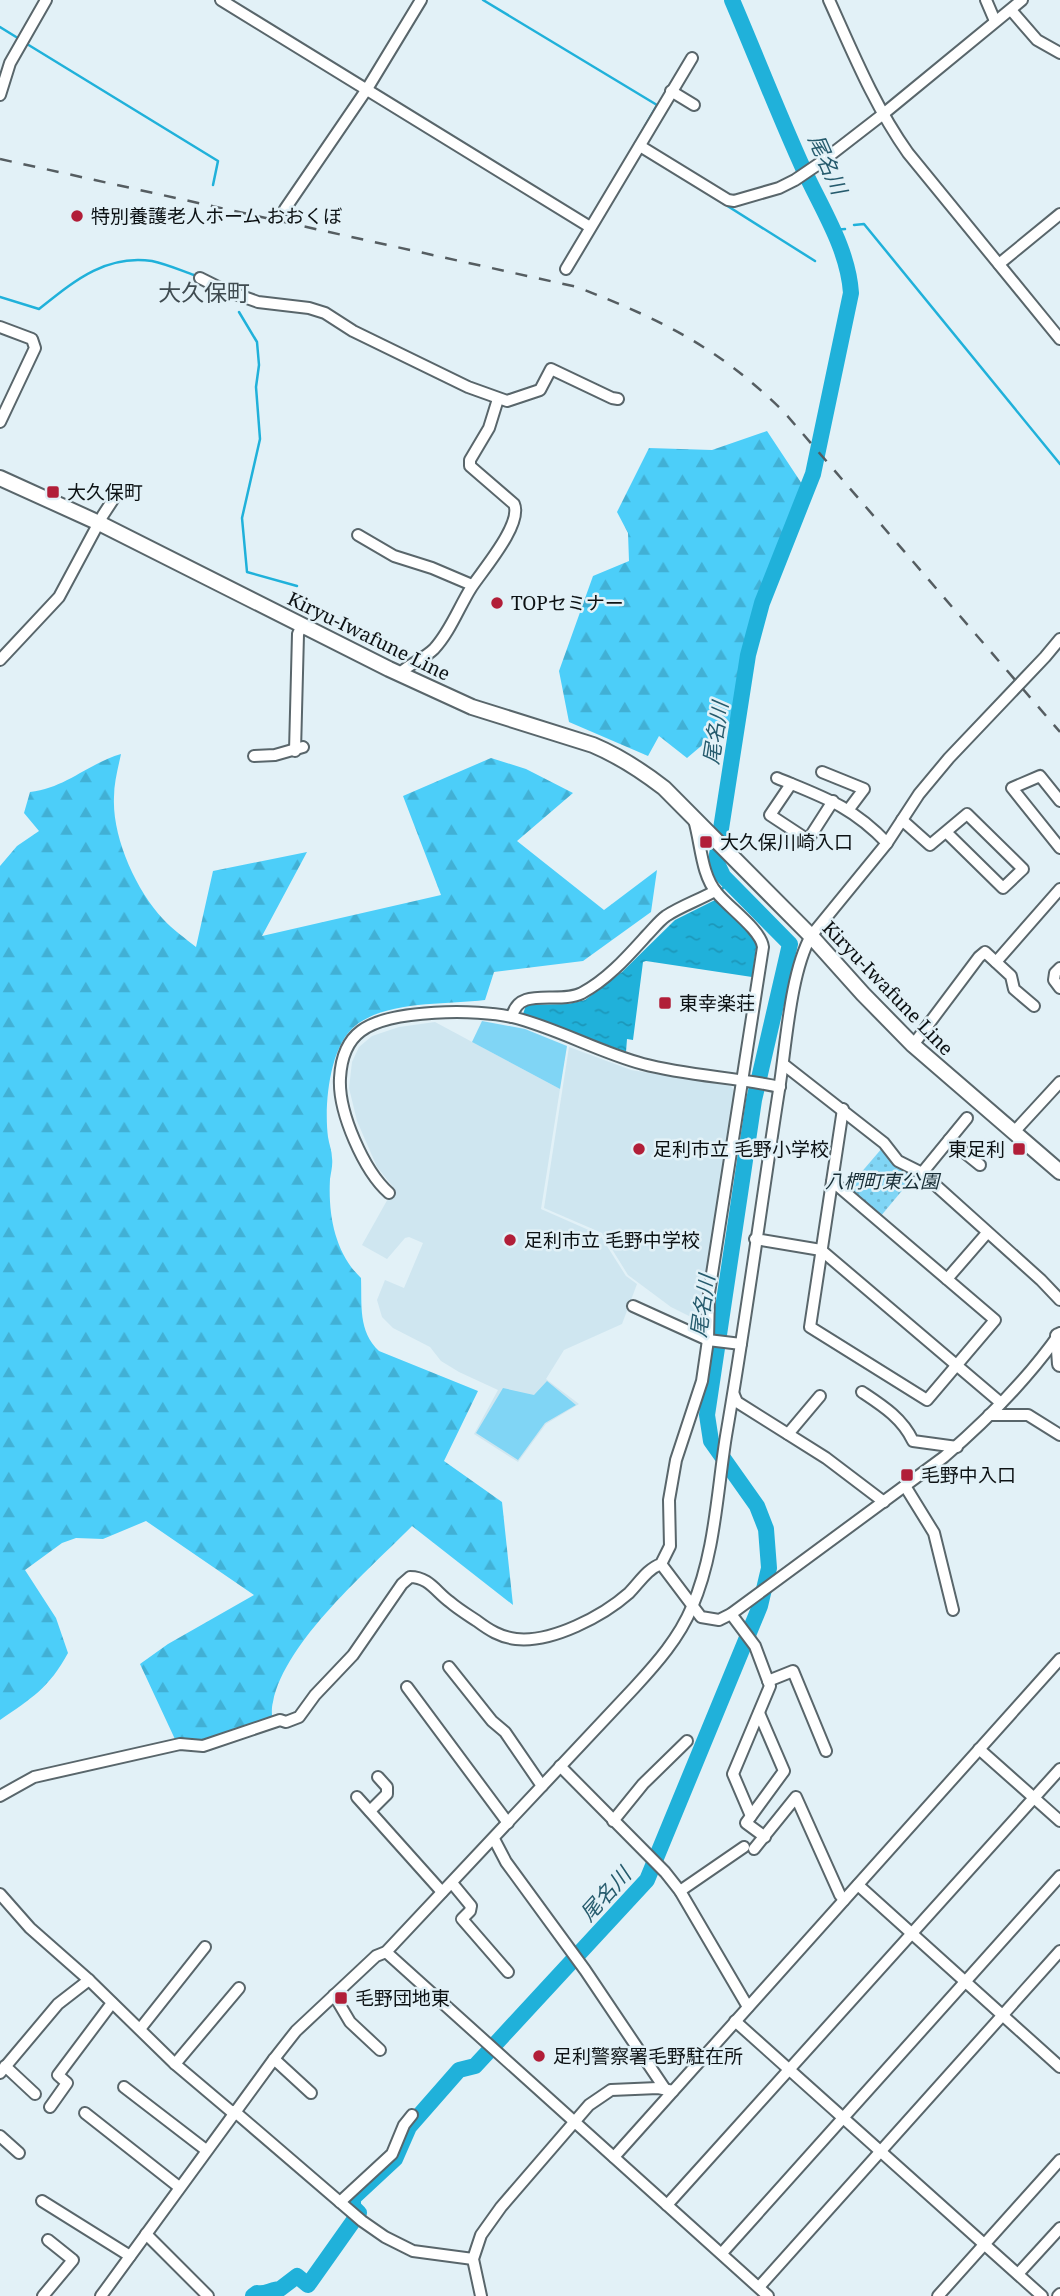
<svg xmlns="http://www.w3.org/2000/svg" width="1060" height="2296" viewBox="0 0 1060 2296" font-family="'Noto Serif','Noto Sans JP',serif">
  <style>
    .built { fill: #cfe6f0 }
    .forest { fill: url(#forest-firs) }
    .park { fill: url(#park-dots) }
    .garden { fill: #80d5f5 }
    .water { fill: url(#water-ripples) }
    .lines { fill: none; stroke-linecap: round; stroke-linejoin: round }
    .stream { stroke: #20b1da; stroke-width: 2.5 }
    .river { stroke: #20b1da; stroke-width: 16 }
    .minor-casing { stroke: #59666b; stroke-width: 14 }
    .major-casing { stroke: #59666b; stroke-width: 18 }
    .minor { stroke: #fff; stroke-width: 10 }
    .major { stroke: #fff; stroke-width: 14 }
    .rail { stroke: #555d61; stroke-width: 2.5; stroke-dasharray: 12 12; stroke-linecap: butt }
    .poi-dot { fill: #b11e38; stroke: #e2f1f7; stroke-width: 2.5 }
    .labels { text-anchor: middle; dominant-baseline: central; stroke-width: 5; stroke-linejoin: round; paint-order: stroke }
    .poi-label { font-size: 19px; fill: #0d1214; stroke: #e2f1f7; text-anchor: start }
    .street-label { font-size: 19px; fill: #0d1214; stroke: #e2f1f7 }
    .park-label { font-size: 19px; font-style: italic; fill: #182e36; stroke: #e2f1f7 }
    .water-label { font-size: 21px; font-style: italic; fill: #265b6d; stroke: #e2f1f7 }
    .quarter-label { font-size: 23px; fill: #404c51; stroke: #e2f1f7 }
  </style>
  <defs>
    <pattern id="forest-firs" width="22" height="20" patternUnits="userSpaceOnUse" patternTransform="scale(1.75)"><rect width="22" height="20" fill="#4ccef9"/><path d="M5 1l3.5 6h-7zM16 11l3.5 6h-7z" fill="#41b0d5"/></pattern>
    <pattern id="park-dots" width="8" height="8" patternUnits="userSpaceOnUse" patternTransform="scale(1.75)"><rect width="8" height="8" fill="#80d5f5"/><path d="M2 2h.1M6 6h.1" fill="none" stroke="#6db6d1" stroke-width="1.8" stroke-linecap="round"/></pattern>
    <pattern id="water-ripples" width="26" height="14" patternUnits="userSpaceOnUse" patternTransform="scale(1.75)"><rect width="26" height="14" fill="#20b1da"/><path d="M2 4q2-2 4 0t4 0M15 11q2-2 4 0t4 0" fill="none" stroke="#1c97ba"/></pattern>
  </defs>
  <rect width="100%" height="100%" fill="#e2f1f7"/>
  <!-- built -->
  <g class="built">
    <path d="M 435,1022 L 560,1089 L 541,1209 L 600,1235 L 626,1276 L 637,1284 L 622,1324 L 564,1350 L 546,1379 L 579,1404 L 546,1424 L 518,1462 L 474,1434 L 498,1390 L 459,1372 L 441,1361 L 430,1347 L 393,1328 L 382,1317 L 377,1300 L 385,1280 L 404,1288 L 423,1243 L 409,1237 L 405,1238 L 387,1259 L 362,1245 L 394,1188 L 377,1167 L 357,1121 L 349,1088 L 352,1062 L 359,1047 L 372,1036 L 399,1027 Z"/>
    <path d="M 569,1047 L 631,1070 L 731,1086 L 734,1091 L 703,1313 L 703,1329 L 697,1320 L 671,1307 L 628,1275 L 602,1233 L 544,1208 Z"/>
  </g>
  <!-- forest -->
  <g class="forest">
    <path d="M 767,431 L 802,484 L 752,623 L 733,721 L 726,725 L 687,758 L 659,736 L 648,756 L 569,722 L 559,671 L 593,576 L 629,561 L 628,533 L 617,512 L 649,448 L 712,450 Z"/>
    <path d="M 121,754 C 118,768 114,783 114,797 C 112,837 136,890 163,919 C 173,930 185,938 196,947 L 213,871 L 307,852 L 262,936 L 441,895 L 403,796 L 491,758 L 526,769 L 573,793 L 517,841 L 604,910 L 657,870 L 651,912 L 583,961 L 494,972 L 485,1000 C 446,1005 387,1000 355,1026 C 329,1047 324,1106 328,1137 C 329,1144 332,1151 332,1158 C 333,1165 331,1172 330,1179 C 328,1215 335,1253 361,1278 C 362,1305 358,1331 379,1351 L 478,1391 L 444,1461 L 502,1502 L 513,1605 L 412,1526 C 369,1570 285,1641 273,1702 C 271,1709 272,1717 273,1724 L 180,1750 L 140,1664 L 168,1644 L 254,1595 L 146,1521 L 103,1539 L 76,1538 L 62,1543 L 25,1570 L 56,1618 L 68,1653 C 49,1688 32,1698 0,1720 L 0,866 L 17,846 L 39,831 L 24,813 L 30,792 C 66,788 87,764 121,754 Z"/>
  </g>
  <!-- park -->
  <path class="park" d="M 883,1147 L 915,1175 L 880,1217 L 847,1189 Z"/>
  <!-- garden -->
  <g class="garden">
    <path d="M 482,1021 L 525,1029 L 567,1046 L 560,1089 L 472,1042 Z"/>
    <path d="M 547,1381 L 576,1405 L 545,1423 L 518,1460 L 476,1433 L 503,1388 L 534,1395 Z"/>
  </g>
  <!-- water -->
  <path class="water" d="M 717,899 L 757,941 L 752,977 L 646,961 L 643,962 L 633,1040 L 627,1039 L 626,1052 L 523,1014 L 526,1005 L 568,1004 L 585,1000 L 622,972 L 675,920 Z"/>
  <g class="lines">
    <!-- stream -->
    <g class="stream">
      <path d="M 483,0 L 657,105 L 633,147"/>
      <path d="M 0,27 L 21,40"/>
      <path d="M 27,44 L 218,161 L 213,185"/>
      <path d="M 699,188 L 815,261"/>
      <path d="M 854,225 L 864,224 L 1060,464"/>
      <path d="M 834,230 L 845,229"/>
      <path d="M 0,297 L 39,309 C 73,282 105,254 152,261 C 166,264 180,270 194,275"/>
      <path d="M 239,312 L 257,342 L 259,365 L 256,387 L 260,439 L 242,518 L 247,572 L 297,586"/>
      <path d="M 722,889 L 729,882"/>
    </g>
    <!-- river -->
    <path class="river" d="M 253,2296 L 257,2293 C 265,2295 272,2289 280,2289 L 297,2276 L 308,2285 L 359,2213 L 353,2207 L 353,2198 L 395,2159 L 409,2127 L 459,2070 L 475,2066 L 647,1880 L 760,1606 L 769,1568 L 766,1529 L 757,1506 L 711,1441 L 707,1415 L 754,1100 L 790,944 L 723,876 L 716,861 L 748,655 L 762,603 L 813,474 L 851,293 C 848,248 821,208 803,168 C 778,113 756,56 732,0"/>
    <!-- minor casing -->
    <g class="minor-casing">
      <g id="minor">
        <path d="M 221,0 L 590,227"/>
        <path d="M 829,0 C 853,53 874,105 908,153 L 1060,339"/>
        <path d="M 986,0 L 995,21"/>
        <path d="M 1011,10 L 1037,40 L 1060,53"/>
        <path d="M 671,91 L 694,105"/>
        <path d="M 0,95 L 10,63 L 46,0"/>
        <path d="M 640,146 L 728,200 L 734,201 L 779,188 L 795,180 L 820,163 L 882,115 L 1022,0"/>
        <path d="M 285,209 L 367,89 L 421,0"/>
        <path d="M 999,264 L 1060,214"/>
        <path d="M 566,269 L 692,58"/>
        <path d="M 200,278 L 224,290 L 258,302 L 309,308 L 325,313 L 353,331 L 468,387 L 507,401 L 540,390 L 551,369 L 612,398 L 618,399"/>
        <path d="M 0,327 L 32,339 L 35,348 L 0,422"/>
        <path d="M 358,535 L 394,556 L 432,568 L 472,585"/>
        <path d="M 0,660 L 59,597 L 103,515 L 120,489"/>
        <path d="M 399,674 C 409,664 424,659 434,649 C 450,632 459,607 471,588 C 482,571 523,524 514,504 L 470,466 L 470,460 L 489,428 L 498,399"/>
        <path d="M 295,751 L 298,634 L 302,625"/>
        <path d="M 254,756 L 275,755 L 303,747"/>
        <path d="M 822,772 L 864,789 L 849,809"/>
        <path d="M 777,778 C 823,797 852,806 887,843"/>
        <path d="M 791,784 L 770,815 L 808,840 L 833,801"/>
        <path d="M 1060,801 L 1040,776 L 1012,788 L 1060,848"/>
        <path d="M 902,820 L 930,845 L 967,814 L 1023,869 L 1003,888 L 946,832"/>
        <path d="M 996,962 L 1060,889"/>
        <path d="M 1060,968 L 1055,973 L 1054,980 L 1060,988"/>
        <path d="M 512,1017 C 518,985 559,1005 582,993 C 608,979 627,957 647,935 C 653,929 659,921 666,916 C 681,906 699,900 715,891"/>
        <path d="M 913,1045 L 979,957 L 985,952 L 1011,976 L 1014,989 L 1034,1006"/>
        <path d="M 783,1064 L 884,1143 L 898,1161 L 922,1173 L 1041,1280 L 1060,1300"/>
        <path d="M 1013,1133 L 1060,1082"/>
        <path d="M 949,1140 L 980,1165"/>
        <path d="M 922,1173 L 967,1118"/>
        <path d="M 832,1181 L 995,1320 L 927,1400 L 810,1327 L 843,1109"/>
        <path d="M 389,1193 C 364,1171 338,1112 340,1078 C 341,1060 346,1042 361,1031 C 390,1009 478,1009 512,1017 C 557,1028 598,1052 643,1064 C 688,1076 735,1077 780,1087"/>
        <path d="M 755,1239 L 821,1250 L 1001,1403"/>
        <path d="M 947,1279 L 987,1233"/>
        <path d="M 633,1306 L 708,1340 L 741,1344"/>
        <path d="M 862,1392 C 883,1406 902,1418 913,1441 L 957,1447"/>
        <path d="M 734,1395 L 737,1402 L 826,1458 L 884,1502"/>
        <path d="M 989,1415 L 1028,1415 L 1060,1435"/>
        <path d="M 788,1434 L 820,1396"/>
        <path d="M 905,1486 L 934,1533 L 953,1610"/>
        <path d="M 661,1564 L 701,1617 L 719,1620 L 731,1614 L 944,1457 C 987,1420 1027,1380 1060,1333"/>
        <path d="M 731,1614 L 755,1646 L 770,1686 L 733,1774 L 751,1816"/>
        <path d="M 449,1667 L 492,1721 L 505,1732 L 542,1786"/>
        <path d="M 768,1681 L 793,1671 L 826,1751"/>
        <path d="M 407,1687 L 508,1823"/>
        <path d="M 759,1713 L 784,1771 L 746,1823 L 765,1837"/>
        <path d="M 979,1749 L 1060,1821"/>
        <path d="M 560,1766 L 665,1872 L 680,1891 L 748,2007"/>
        <path d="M 0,1796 L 34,1777 L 180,1744 L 203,1746 L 280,1720 L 286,1722 L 299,1717 L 315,1695 L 353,1655 L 402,1584 L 410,1577 C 429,1577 436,1592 450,1602 C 458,1609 468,1615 477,1621 C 489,1630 500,1637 516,1639 C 552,1643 603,1616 629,1593 C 639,1583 647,1569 661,1564 L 670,1546 L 669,1500 L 676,1460 L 702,1381 L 708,1340 L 709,1293 L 763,947 C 761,930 728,907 717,893 C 701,875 701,843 694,820"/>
        <path d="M 357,1797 L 442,1892"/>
        <path d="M 370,1811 L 387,1794 L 387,1787 L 378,1777"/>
        <path d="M 613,1821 L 643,1784 L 687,1741"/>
        <path d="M 494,1839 L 506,1862 L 585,1970 L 665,2089"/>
        <path d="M 754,1849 L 796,1797 L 840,1895 L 844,1900"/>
        <path d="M 452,1883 L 471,1906 L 470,1911 L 462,1919 L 508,1972"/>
        <path d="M 858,1885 L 1060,2067"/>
        <path d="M 680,1891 L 744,1847"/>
        <path d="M 0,1894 L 30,1928 L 89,1980 L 175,2064 L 233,2113"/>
        <path d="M 386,1952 L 768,2296"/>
        <path d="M 334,1995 L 350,2022 L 380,2050"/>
        <path d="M 735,2021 L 1042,2296"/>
        <path d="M 140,2029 L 205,1947"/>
        <path d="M 274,2059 L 311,2093"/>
        <path d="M 175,2064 L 239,1988"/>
        <path d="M 5,2066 L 35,2094"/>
        <path d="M 0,2073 L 58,2004 L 89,1980"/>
        <path d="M 124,2087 L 206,2150"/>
        <path d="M 50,2107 L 67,2083 L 58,2075 L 112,2003"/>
        <path d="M 234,2111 L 362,2221 L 385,2237 L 413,2251 L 473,2259"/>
        <path d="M 85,2113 L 179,2187"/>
        <path d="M 0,2136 L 19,2153"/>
        <path d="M 614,2157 L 1060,1659"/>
        <path d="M 42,2201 L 130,2256"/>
        <path d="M 340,2202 L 392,2154 L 404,2125 L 412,2115"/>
        <path d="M 667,2205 L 1060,1769"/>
        <path d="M 146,2234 L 208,2296"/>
        <path d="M 722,2253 L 1060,1876"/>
        <path d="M 1018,2274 L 1060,2228"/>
        <path d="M 759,2287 L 1060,1951"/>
        <path d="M 43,2296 L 73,2260 L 48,2240"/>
        <path d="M 101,2296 L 274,2059 L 296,2031 L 376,1956 L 386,1952 L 634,1688 C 657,1663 679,1638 692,1607 C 715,1554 717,1492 726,1436 C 746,1321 761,1205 779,1090 C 786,1047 790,973 811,936 L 887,843 L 919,794 L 949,758 L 1045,657 L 1060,639"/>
        <path d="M 481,2296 L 473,2259 L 481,2235 L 501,2207 L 589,2105 L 611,2090 L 658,2088 L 673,2091"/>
        <path d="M 938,2296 L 1060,2160"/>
        <path d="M 1058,2296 L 1060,2294"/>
      </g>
    </g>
    <!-- major casing -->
    <g class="major-casing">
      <g id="major">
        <path d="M 0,478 L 99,523 L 389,669 L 472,707 L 593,745 C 619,756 642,771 664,788 L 811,936 L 863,994 L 913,1045 L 1060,1172"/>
        <path d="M 1058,1336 L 1060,1364"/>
      </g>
    </g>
    <!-- minor -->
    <use href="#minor" class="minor"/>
    <!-- major -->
    <use href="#major" class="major"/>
    <!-- rail -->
    <path class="rail" d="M 0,159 L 577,287 C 662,320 718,347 784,412 L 1060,732"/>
  </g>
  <!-- markers -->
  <g class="poi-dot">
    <circle cx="77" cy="216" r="7"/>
    <rect x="46" y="485" width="14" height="14" rx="3.5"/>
    <circle cx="497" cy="603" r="7"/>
    <rect x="699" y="835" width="14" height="14" rx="3.5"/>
    <rect x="658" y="996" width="14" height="14" rx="3.5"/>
    <circle cx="639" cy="1149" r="7"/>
    <rect x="1012" y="1142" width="14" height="14" rx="3.5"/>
    <circle cx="510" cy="1240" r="7"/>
    <rect x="900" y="1468" width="14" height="14" rx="3.5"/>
    <rect x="334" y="1991" width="14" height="14" rx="3.5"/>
    <circle cx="539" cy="2056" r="7"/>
  </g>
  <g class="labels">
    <!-- poi labels -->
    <g class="poi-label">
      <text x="91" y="216">特別養護老人ホーム おおくぼ</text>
      <text x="67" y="492">大久保町</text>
      <text x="511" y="603">TOPセミナー</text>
      <text x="720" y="842">大久保川崎入口</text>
      <text x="679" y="1003">東幸楽荘</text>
      <text x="653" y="1149">足利市立 毛野小学校</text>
      <text x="1005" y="1149" text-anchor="end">東足利</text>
      <text x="524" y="1240">足利市立 毛野中学校</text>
      <text x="921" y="1475">毛野中入口</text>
      <text x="355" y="1998">毛野団地東</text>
      <text x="553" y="2056">足利警察署毛野駐在所</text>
    </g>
    <!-- street labels -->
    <g class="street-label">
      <text transform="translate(369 636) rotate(26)">Kiryu-Iwafune Line</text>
      <text transform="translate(888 988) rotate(46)">Kiryu-Iwafune Line</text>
    </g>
    <!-- park labels -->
    <g class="park-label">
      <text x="882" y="1181">八椚町東公園</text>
    </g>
    <!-- water labels -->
    <g class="water-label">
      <text transform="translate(828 164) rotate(66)">尾名川</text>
      <text transform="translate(715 733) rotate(-81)">尾名川</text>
      <text transform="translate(702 1306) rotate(-82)">尾名川</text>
      <text transform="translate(605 1894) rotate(-48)">尾名川</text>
    </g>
    <!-- quarter labels -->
    <g class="quarter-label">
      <text x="204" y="292">大久保町</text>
    </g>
  </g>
</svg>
